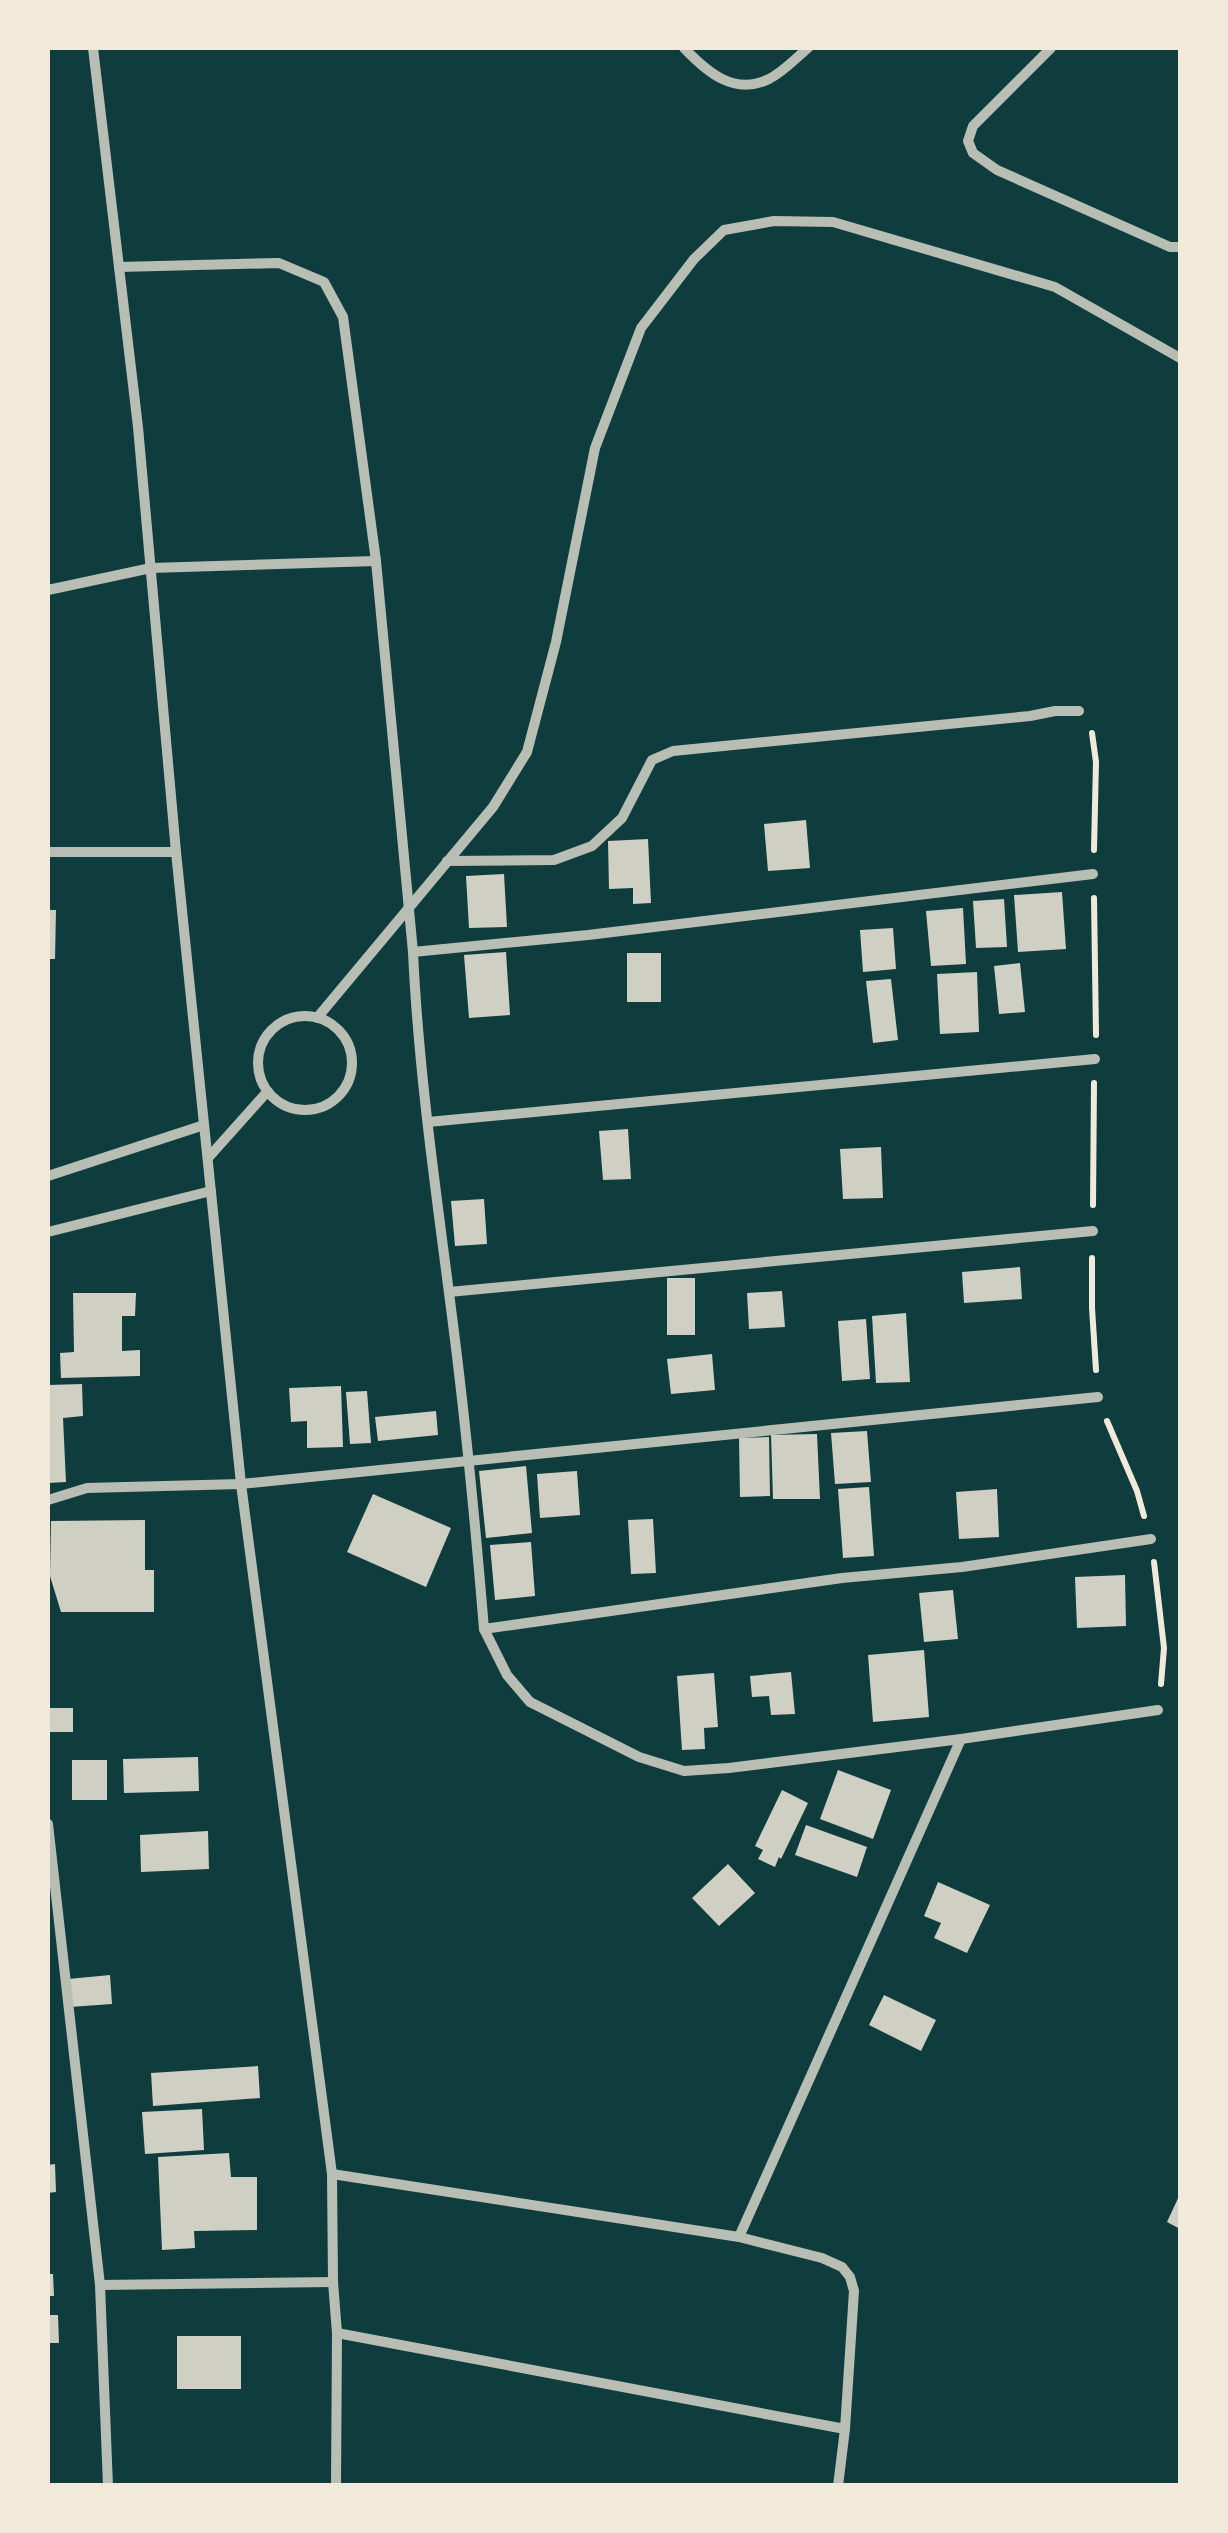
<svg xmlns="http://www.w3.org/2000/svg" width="1228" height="2533" viewBox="0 0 1228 2533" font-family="Overpass,sans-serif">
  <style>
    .building { fill: #cfcfc3 }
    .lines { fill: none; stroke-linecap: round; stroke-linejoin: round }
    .path { stroke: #f1e9da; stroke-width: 6 }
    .minor { stroke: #b8beb3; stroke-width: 10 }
  </style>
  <rect width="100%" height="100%" fill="#0f3d3e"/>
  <!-- building -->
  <g class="building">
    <path d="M 806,820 L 810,868 L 768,871 L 764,824 Z"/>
    <path d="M 648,839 L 651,903 L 633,904 L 633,888 L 609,889 L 608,841 Z"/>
    <path d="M 504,874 L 507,927 L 469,928 L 466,876 Z"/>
    <path d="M 1062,892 L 1066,949 L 1018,952 L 1014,895 Z"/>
    <path d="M 1004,899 L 1007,947 L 976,948 L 973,901 Z"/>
    <path d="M 963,908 L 966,964 L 931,966 L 926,911 Z"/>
    <path d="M 48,910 L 56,910 L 55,959 L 48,959 Z"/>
    <path d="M 893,928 L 896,969 L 863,972 L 860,930 Z"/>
    <path d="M 506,952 L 510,1015 L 469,1018 L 464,955 Z"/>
    <rect x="627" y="953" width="34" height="49"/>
    <path d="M 1020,963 L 1025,1012 L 999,1014 L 994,966 Z"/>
    <path d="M 977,972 L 979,1032 L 940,1034 L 937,974 Z"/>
    <path d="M 891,979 L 898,1040 L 873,1043 L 866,981 Z"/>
    <path d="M 628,1129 L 631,1179 L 603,1180 L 599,1131 Z"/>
    <path d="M 881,1147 L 883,1198 L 843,1199 L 840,1149 Z"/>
    <path d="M 484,1199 L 487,1244 L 455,1246 L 451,1201 Z"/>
    <path d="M 1020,1267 L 1022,1299 L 964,1303 L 962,1272 Z"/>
    <rect x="667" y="1278" width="28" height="57"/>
    <path d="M 782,1291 L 785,1327 L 749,1329 L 747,1293 Z"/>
    <path d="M 73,1293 L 136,1293 L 135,1316 L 122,1316 L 122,1351 L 140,1350 L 140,1376 L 61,1378 L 60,1353 L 74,1352 Z"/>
    <path d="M 906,1313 L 910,1382 L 876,1383 L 872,1316 Z"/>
    <path d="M 866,1319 L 870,1379 L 842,1381 L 838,1321 Z"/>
    <path d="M 712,1354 L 715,1390 L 671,1394 L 667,1359 Z"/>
    <path d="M 82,1384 L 83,1416 L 63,1418 L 66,1482 L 48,1483 L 48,1385 Z"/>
    <path d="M 341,1386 L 343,1447 L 307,1448 L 307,1421 L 291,1422 L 289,1388 Z"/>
    <path d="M 367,1391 L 371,1443 L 350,1444 L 346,1392 Z"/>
    <path d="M 436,1411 L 438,1435 L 378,1441 L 375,1417 Z"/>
    <path d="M 867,1431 L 871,1482 L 835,1484 L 831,1433 Z"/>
    <path d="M 817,1434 L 820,1499 L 773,1499 L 771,1435 Z"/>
    <path d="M 769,1437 L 770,1496 L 740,1497 L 739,1438 Z"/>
    <path d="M 526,1466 L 532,1533 L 486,1538 L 479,1471 Z"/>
    <path d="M 577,1471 L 580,1515 L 540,1518 L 537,1474 Z"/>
    <path d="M 869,1487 L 874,1556 L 843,1558 L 838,1489 Z"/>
    <path d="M 997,1489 L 999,1537 L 959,1539 L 956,1492 Z"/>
    <path d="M 373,1494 L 451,1528 L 426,1587 L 347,1552 Z"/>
    <path d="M 653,1519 L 656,1573 L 631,1574 L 628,1520 Z"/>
    <path d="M 145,1520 L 145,1570 L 154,1570 L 154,1612 L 61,1612 L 50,1576 L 51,1521 Z"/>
    <path d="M 531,1542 L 535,1596 L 495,1600 L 490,1545 Z"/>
    <path d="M 1125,1575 L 1126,1626 L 1077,1628 L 1075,1577 Z"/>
    <path d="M 953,1590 L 958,1639 L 924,1642 L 919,1593 Z"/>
    <path d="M 924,1650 L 929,1717 L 873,1722 L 868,1655 Z"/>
    <path d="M 791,1672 L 795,1714 L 771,1715 L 769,1696 L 752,1697 L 750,1676 Z"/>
    <path d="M 714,1673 L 718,1727 L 704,1728 L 705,1749 L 682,1750 L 677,1676 Z"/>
    <rect x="48" y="1708" width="25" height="24"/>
    <path d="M 198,1757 L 199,1791 L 124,1793 L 123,1759 Z"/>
    <rect x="72" y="1760" width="35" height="40"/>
    <path d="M 838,1770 L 891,1790 L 873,1839 L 820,1819 Z"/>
    <path d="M 782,1790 L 808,1803 L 781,1859 L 779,1857 L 775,1867 L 758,1859 L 763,1850 L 755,1846 Z"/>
    <path d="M 806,1825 L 867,1847 L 857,1877 L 795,1855 Z"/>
    <path d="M 208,1831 L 209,1869 L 141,1872 L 140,1835 Z"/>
    <path d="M 728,1864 L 755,1893 L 719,1926 L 692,1898 Z"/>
    <path d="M 938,1882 L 990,1905 L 967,1953 L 934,1938 L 941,1923 L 924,1916 Z"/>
    <path d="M 110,1975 L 112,2004 L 70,2007 L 68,1979 Z"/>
    <path d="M 884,1995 L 936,2020 L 921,2051 L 869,2025 Z"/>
    <path d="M 258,2066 L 260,2098 L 153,2106 L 151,2073 Z"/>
    <path d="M 202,2109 L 204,2150 L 145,2154 L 142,2112 Z"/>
    <path d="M 229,2153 L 231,2177 L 257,2177 L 257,2230 L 194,2231 L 195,2248 L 162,2250 L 158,2157 Z"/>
    <path d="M 55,2164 L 56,2192 L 48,2193 L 48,2165 Z"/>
    <path d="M 1180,2194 L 1180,2229 L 1167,2222 Z"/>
    <path d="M 48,2274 L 53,2274 L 54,2296 L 48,2296 Z"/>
    <path d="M 48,2315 L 58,2315 L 59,2343 L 48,2343 Z"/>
    <rect x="177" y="2336" width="64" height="53"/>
  </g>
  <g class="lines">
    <!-- path -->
    <g class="path">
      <path d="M 1092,733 L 1096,762 L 1094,850"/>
      <path d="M 1094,898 L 1096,1035"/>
      <path d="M 1093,1205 L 1094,1083"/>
      <path d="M 1092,1258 L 1092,1308 L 1096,1370"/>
      <path d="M 1107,1421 L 1137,1491 L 1144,1516"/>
      <path d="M 1154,1562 L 1164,1648 L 1161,1684"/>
    </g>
    <!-- minor -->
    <g class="minor">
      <path d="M 93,48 L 138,427 L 176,852 L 241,1484 L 332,2174 L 333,2282 L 337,2333 L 336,2486"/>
      <path d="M 684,48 C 707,72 734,96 769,79 C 783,72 796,58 808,48"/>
      <path d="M 1051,48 L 973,126 L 968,141 L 973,153 L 997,170 L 1170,247 L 1180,247"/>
      <path d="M 119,267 L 279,263 L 324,282 L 343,317 L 376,561 L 413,952"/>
      <path d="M 48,590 L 151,568 L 376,561"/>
      <path d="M 48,852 L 176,852"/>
      <path d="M 447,861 L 554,860 L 592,846 L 622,818 L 652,760 L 673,751 L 1030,716 L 1055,711 L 1079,711"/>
      <path d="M 1093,874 L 588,935 L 413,952 C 419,1082 439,1211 455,1340 C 467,1436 476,1532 484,1629 L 842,1578 L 962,1567 L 1151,1539"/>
      <circle cx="305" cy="1063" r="47"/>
      <path d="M 317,1018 L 493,807 L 527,752 L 556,642 L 595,448 L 641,328 L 694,259 L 724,230 L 774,221 L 833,222 L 1055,287 L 1180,358"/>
      <path d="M 428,1122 L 1095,1059"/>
      <path d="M 208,1158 L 267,1092"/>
      <path d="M 48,1176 L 204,1125"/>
      <path d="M 48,1232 L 211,1191"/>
      <path d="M 449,1292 L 1093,1231"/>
      <path d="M 48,1500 L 87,1488 L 241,1484 L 1098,1397"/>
      <path d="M 484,1629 L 507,1675 L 530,1702 L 639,1757 L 684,1771 L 729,1768 L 961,1739 L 1158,1710"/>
      <path d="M 48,1824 L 100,2285 L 108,2486"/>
      <path d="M 332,2174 L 739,2237 L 822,2258 L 842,2267 L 850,2277 L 854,2291 L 845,2429 L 838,2486"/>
      <path d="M 739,2237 L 961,1739"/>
      <path d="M 100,2285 L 333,2282"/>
      <path d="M 337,2333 L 845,2429"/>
    </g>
  </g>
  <!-- border -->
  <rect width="1228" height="2533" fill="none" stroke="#f1e9da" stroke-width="100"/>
</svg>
